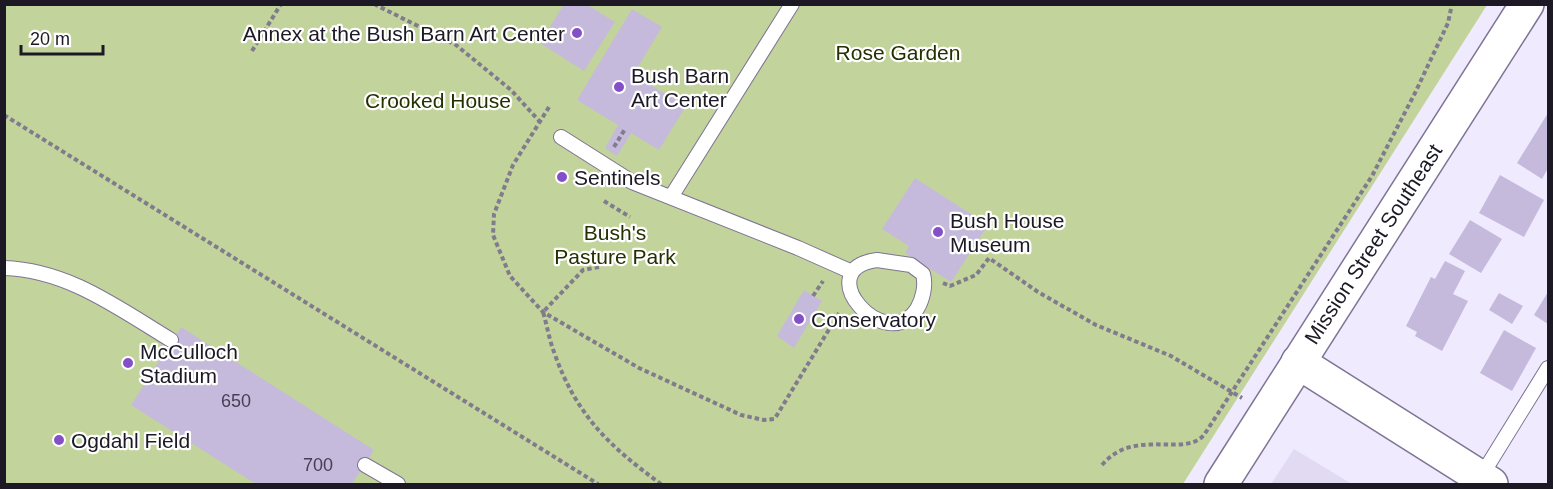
<svg xmlns="http://www.w3.org/2000/svg" width="1553" height="489" viewBox="0 0 1553 489" font-family="Arial,sans-serif">
  <style>
    .built { fill: #e2daf2 }
    .green { fill: #c2d49b }
    .building { fill: #c5badc }
    .lines { fill: none; stroke-linecap: round; stroke-linejoin: round }
    .lane-casing { stroke: #7e7493; stroke-width: 16 }
    .secondary-casing { stroke: #7e7493; stroke-width: 36 }
    .path { stroke: #817c8d; stroke-width: 4; stroke-dasharray: 4.5 3; stroke-linecap: butt }
    .lane { stroke: #fff; stroke-width: 14 }
    .secondary { stroke: #fff; stroke-width: 33 }
    .poi-dot { fill: #8450c8; stroke: #fff; stroke-width: 2 }
    .labels { text-anchor: middle; dominant-baseline: central; stroke-width: 4.5; stroke-linejoin: round; paint-order: stroke }
    .number-label { font-size: 18px; fill: #464052 }
    .poi-label { font-size: 21px; fill: #1c1824; stroke: #fff; text-anchor: start }
    .park-label { font-size: 21px; fill: #253000; stroke: #fff }
    .street-label { font-size: 21px; fill: #1c1824; stroke: #fff }
  </style>
  <rect width="100%" height="100%" fill="#f0eaff"/>
  <!-- built -->
  <path class="built" d="M 1294,449 L 1352,484 L 1271,484 Z"/>
  <!-- green -->
  <path class="green" d="M 4,5 L 1487,5 L 1183,484 L 5,484 Z"/>
  <!-- building -->
  <g class="building">
    <path d="M 564,4 L 586,4 L 615,22 L 584,71 L 540,43 Z"/>
    <path d="M 632,9 L 662,27 L 633,75 L 686,106 L 659,150 L 631,133 L 617,156 L 605,148 L 618,125 L 577,100 Z"/>
    <path d="M 1548,113 L 1548,168 L 1542,179 L 1517,163 Z"/>
    <path d="M 1500,175 L 1544,200 L 1524,237 L 1479,213 Z"/>
    <path d="M 915,178 L 988,225 L 951,282 L 905,253 L 909,246 L 882,229 Z"/>
    <path d="M 1470,220 L 1502,239 L 1481,273 L 1449,254 Z"/>
    <path d="M 1445,261 L 1465,271 L 1453,294 L 1468,301 L 1442,351 L 1415,336 L 1417,332 L 1406,326 L 1431,277 L 1435,279 Z"/>
    <path d="M 804,290 L 822,301 L 794,348 L 777,336 Z"/>
    <path d="M 1548,292 L 1548,324 L 1534,315 Z"/>
    <path d="M 1499,293 L 1523,306 L 1512,324 L 1489,310 Z"/>
    <path d="M 181,327 L 374,450 L 352,484 L 256,484 L 131,405 Z"/>
    <path d="M 1504,330 L 1536,348 L 1512,391 L 1480,373 Z"/>
  </g>
  <g class="lines">
    <!-- lane casing -->
    <g class="lane-casing">
      <g id="lane">
        <path d="M 561,137 L 632,182 L 798,248 L 852,272"/>
        <path d="M 671,197 L 792,4"/>
        <path d="M 877,260 L 911,265 L 923,274 C 926,285 923,299 917,309 C 886,357 808,269 877,260 Z"/>
        <path d="M 4,268 C 68,270 118,308 171,340"/>
        <path d="M 365,465 L 398,484"/>
        <path d="M 1480,478 L 1548,368"/>
      </g>
    </g>
    <!-- secondary casing -->
    <g class="secondary-casing">
      <g id="secondary">
        <path d="M 1298,362 L 1491,484"/>
        <path d="M 1221,484 L 1527,4"/>
      </g>
    </g>
    <!-- path -->
    <g class="path">
      <path d="M 374,4 L 456,45 L 511,90 L 541,123"/>
      <path d="M 252,51 L 281,4"/>
      <path d="M 549,107 L 513,165 L 494,214 L 493,235 L 510,276 L 543,312 L 639,368 L 741,415 L 764,420 L 774,419 L 777,415 L 839,313"/>
      <path d="M 4,115 L 598,484"/>
      <path d="M 614,147 L 625,129"/>
      <path d="M 604,201 L 630,217"/>
      <path d="M 599,267 L 583,270 L 543,312 C 547,325 549,339 554,352 C 576,415 609,446 661,484"/>
      <path d="M 943,283 L 950,286 L 976,275 L 989,258 L 1038,292 L 1096,325 L 1171,356 L 1242,398"/>
      <path d="M 813,296 L 823,281"/>
      <path d="M 1102,465 C 1134,427 1184,458 1204,435 L 1372,176 L 1415,93 L 1448,23 L 1452,4"/>
    </g>
    <!-- lane -->
    <use href="#lane" class="lane"/>
    <!-- secondary -->
    <use href="#secondary" class="secondary"/>
  </g>
  <!-- markers -->
  <g class="poi-dot">
    <circle cx="577" cy="33" r="6"/>
    <circle cx="619" cy="87" r="6"/>
    <circle cx="562" cy="177" r="6"/>
    <circle cx="938" cy="232" r="6"/>
    <circle cx="799" cy="319" r="6"/>
    <circle cx="128" cy="363" r="6"/>
    <circle cx="59" cy="440" r="6"/>
  </g>
  <g class="labels">
    <!-- number labels -->
    <g class="number-label">
      <text x="236" y="401">650</text>
      <text x="318" y="465">700</text>
    </g>
    <!-- poi labels -->
    <g class="poi-label">
      <text x="565" y="33" text-anchor="end">Annex at the Bush Barn Art Center</text>
      <text x="631" y="75">Bush Barn<tspan x="631" dy="24">Art Center</tspan></text>
      <text x="574" y="177">Sentinels</text>
      <text x="950" y="220">Bush House<tspan x="950" dy="24">Museum</tspan></text>
      <text x="811" y="319">Conservatory</text>
      <text x="140" y="351">McCulloch<tspan x="140" dy="24">Stadium</tspan></text>
      <text x="71" y="440">Ogdahl Field</text>
    </g>
    <!-- park labels -->
    <g class="park-label">
      <text x="898" y="52">Rose Garden</text>
      <text x="438" y="100">Crooked House</text>
      <text x="615" y="232">Bush's<tspan x="615" dy="24">Pasture Park</tspan></text>
    </g>
    <!-- street labels -->
    <g class="street-label">
      <text transform="translate(1373 244) rotate(-57)">Mission Street Southeast</text>
    </g>
  </g>
  <!-- border -->
  <rect width="1553" height="489" fill="none" stroke="#1c1824" stroke-width="12"/>
  <!-- scale -->
  <path d="M21 45v9h82v-9" fill="none" stroke="#1c1824" stroke-width="3"/>
  <text x="30" y="45" font-size="18" fill="#1c1824" stroke="#ffffff" stroke-width="4.5" paint-order="stroke">20 m</text>
</svg>
